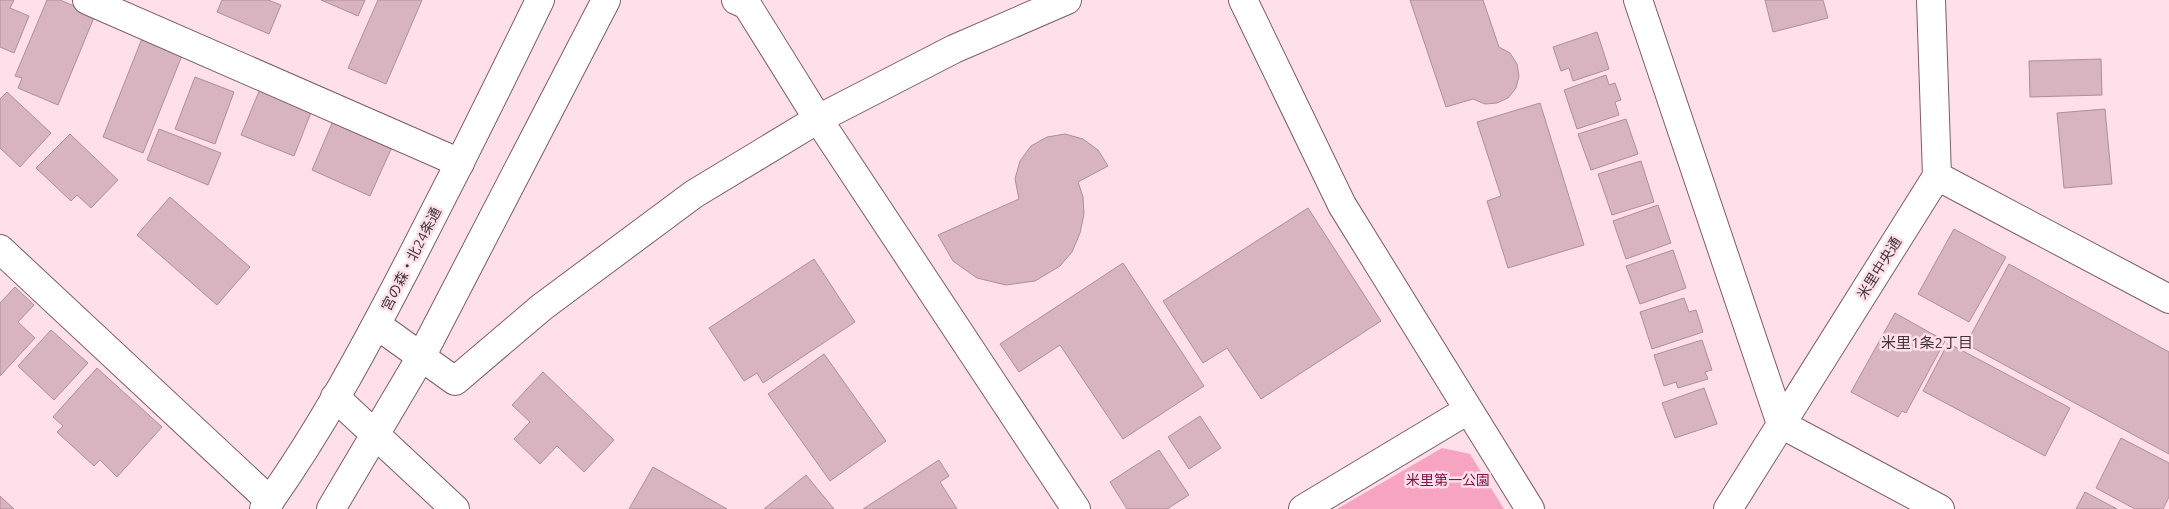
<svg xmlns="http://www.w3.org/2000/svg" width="2169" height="509" viewBox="0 0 2169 509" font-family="Ubuntu,'Noto Sans JP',sans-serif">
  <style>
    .green { fill: #f7a3c2 }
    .building { fill: #d8b3c0; stroke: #b08d99 }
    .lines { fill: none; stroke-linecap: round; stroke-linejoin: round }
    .minor-casing { stroke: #7d5d68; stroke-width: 30 }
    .tertiary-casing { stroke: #7d5d68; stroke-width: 30 }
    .minor { stroke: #fff; stroke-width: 28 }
    .tertiary { stroke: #fff; stroke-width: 28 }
    .labels { text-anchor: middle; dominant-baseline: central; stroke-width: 5; stroke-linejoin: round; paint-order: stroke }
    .street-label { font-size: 14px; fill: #423439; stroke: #ffe0ea }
    .park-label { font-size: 14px; fill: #82124c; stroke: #ffe0ea }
    .neighbourhood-label { font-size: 15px; fill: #423439; stroke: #ffe0ea }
  </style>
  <rect width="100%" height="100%" fill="#ffe0ea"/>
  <!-- green -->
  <path class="green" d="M 1442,448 L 1470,454 L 1504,509 L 1337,509 Z"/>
  <!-- building -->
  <g class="building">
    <path d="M 0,0 L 14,0 L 10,8 L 29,16 L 14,53 L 0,47 Z"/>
    <path d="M 47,0 L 60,0 L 95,15 L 58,105 L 18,88 L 22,78 L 15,76 Z"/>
    <path d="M 222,0 L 268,0 L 281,5 L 269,34 L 217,12 Z"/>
    <path d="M 321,0 L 365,0 L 358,16 Z"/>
    <path d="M 378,0 L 422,0 L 386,84 L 348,68 Z"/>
    <path d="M 1410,0 L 1483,0 L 1499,47 L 1510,53 L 1517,64 L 1519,76 L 1516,88 L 1508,98 L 1497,103 L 1485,104 L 1473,99 L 1446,107 Z"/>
    <path d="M 1765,0 L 1823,0 L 1828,18 L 1773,32 Z"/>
    <path d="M 1597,32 L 1609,69 L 1573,81 L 1569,68 L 1561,71 L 1553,47 Z"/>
    <path d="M 143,36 L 183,53 L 143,153 L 103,137 Z"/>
    <path d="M 2101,59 L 2102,95 L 2030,97 L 2029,61 Z"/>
    <path d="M 1606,75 L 1609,85 L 1615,83 L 1621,100 L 1615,102 L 1619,115 L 1577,129 L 1564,90 Z"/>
    <path d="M 195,77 L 234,92 L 215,144 L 175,129 Z"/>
    <path d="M 260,89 L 312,110 L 294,156 L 241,135 Z"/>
    <path d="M 7,92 L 51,133 L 20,167 L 0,148 L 0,99 Z"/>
    <path d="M 1540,103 L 1584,245 L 1508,268 L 1487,201 L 1501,196 L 1477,122 Z"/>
    <path d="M 2105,109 L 2112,184 L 2064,188 L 2057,113 Z"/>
    <path d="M 1626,119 L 1638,154 L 1591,170 L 1578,134 Z"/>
    <path d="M 333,121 L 392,147 L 370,196 L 312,170 Z"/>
    <path d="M 159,129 L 221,153 L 208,185 L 147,160 Z"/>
    <path d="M 70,134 L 118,180 L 91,208 L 77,195 L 71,201 L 36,168 Z"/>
    <path d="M 1065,134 L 1083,139 L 1098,150 L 1108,166 L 1078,182 L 1083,197 L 1084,214 L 1080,233 L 1072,252 L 1060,266 L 1035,281 L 1006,285 L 977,278 L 953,261 L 938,235 L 1019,199 L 1015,179 L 1020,161 L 1031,146 L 1047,137 Z"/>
    <path d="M 1641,161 L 1654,202 L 1612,215 L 1598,174 Z"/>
    <path d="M 170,197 L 250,267 L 217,305 L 137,235 Z"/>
    <path d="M 1658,205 L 1671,243 L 1626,259 L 1613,221 Z"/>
    <path d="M 1308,208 L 1381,321 L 1261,399 L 1227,348 L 1203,363 L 1163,301 Z"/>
    <path d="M 1954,229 L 2006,257 L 1969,322 L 1918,294 Z"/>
    <path d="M 1673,250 L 1686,288 L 1640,304 L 1626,266 Z"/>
    <path d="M 814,259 L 855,322 L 763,383 L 757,373 L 744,381 L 709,328 Z"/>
    <path d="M 1123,263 L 1204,386 L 1123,439 L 1060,345 L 1019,372 L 1000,344 Z"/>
    <path d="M 2009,264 L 2169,352 L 2169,454 L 1966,344 Z"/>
    <path d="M 15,287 L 34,305 L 18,322 L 35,338 L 0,376 L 0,303 Z"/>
    <path d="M 1684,298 L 1689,312 L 1696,310 L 1703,332 L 1652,349 L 1640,312 Z"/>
    <path d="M 1895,313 L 1945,341 L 1906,413 L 1902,411 L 1898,417 L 1851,392 Z"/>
    <path d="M 51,330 L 88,363 L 54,400 L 18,366 Z"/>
    <path d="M 1702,340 L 1712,370 L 1705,372 L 1708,379 L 1678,388 L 1676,382 L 1664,386 L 1654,355 Z"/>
    <path d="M 1948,343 L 2070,408 L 2045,456 L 1923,391 Z"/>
    <path d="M 824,354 L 886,441 L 830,481 L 768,394 Z"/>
    <path d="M 97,368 L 162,427 L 117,477 L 100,460 L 94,466 L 57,432 L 63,426 L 53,417 Z"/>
    <path d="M 543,372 L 614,440 L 584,472 L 557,446 L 540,464 L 514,439 L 530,422 L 512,405 Z"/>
    <path d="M 1704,388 L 1717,424 L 1675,438 L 1662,403 Z"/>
    <path d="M 1200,416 L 1221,448 L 1189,469 L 1168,437 Z"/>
    <path d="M 2121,438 L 2169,463 L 2169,497 L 2163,509 L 2135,509 L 2096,488 Z"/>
    <path d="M 1159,450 L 1189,495 L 1167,509 L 1127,509 L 1110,482 Z"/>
    <path d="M 939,460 L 949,476 L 940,482 L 957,509 L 863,509 Z"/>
    <path d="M 653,467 L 727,509 L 629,509 Z"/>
    <path d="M 806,475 L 834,509 L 764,509 Z"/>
    <path d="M 2085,492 L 2117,509 L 2076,509 Z"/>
    <path d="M 0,496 L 14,509 L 0,509 Z"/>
  </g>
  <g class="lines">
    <!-- minor casing -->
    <g class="minor-casing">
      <g id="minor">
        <path d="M 87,0 L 460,163"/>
        <path d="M 736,0 L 747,5 L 818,119 L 1076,509"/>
        <path d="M 1243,0 L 1342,205 L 1530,509"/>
        <path d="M 1638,0 L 1781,424 L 1940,509"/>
        <path d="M 1937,176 L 2169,299"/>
        <path d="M 0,249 L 270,501"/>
        <path d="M 335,397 L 455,509"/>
        <path d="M 1303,509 L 1468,410"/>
      </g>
    </g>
    <!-- tertiary casing -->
    <g class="tertiary-casing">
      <g id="tertiary">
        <path d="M 377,325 L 455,381 L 542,307 L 694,194 L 818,119 L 954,49 L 1067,0"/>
        <path d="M 264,509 C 319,433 365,347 408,264 C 453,177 497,89 540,0"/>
        <path d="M 331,509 L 421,357 L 606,0"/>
        <path d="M 1728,509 L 1937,176 L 1931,0"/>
      </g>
    </g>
    <!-- minor -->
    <use href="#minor" class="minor"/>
    <!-- tertiary -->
    <use href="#tertiary" class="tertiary"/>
  </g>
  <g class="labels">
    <!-- street labels -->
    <g class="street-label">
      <text transform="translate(411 259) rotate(-63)">宮の森・北24条通</text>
      <text transform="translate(1879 268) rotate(-58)">米里中央通</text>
    </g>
    <!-- park labels -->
    <g class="park-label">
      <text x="1448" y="480">米里第一公園</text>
    </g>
    <!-- neighbourhood labels -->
    <g class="neighbourhood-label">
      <text x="1927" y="342">米里1条2丁目</text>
    </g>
  </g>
</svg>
